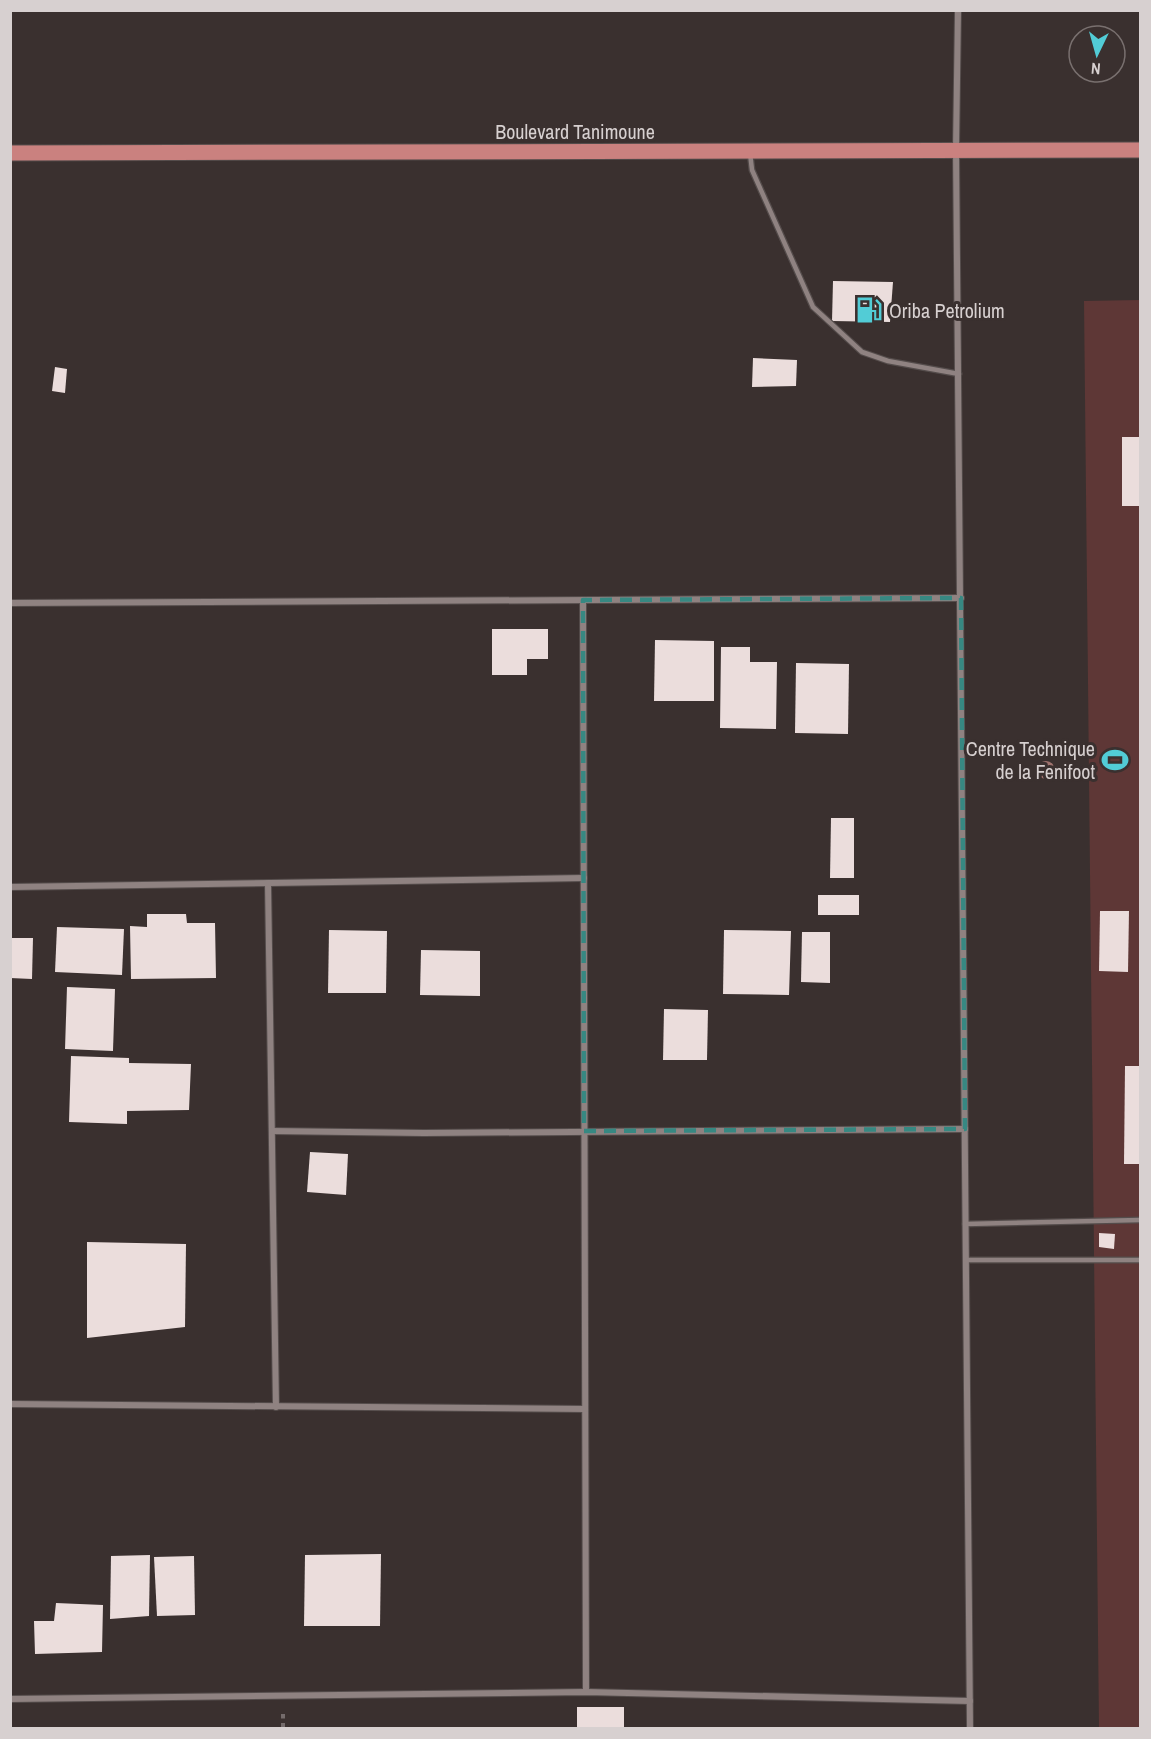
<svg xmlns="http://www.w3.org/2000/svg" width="1151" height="1739" viewBox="0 0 1151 1739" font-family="'Archivo Narrow',sans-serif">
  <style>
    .green { fill: #5e3736 }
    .building { fill: #ebdddc }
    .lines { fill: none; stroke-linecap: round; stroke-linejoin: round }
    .lane-casing { stroke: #544c4b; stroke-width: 7 }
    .street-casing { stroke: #544c4b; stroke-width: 8 }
    .primary-casing { stroke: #544c4b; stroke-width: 17 }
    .path { stroke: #746b6b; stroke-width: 4; stroke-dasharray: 4.5 4.5; stroke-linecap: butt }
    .lane { stroke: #8f8281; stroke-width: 4.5 }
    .street { stroke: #8f8281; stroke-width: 6 }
    .primary { stroke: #ca817f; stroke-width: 15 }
    .tree { fill: #a0736f }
    .marked { fill: none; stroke: #378882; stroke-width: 4.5; stroke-dasharray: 12 8; stroke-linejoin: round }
    .labels { text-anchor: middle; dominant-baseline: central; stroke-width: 6; stroke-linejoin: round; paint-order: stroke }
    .street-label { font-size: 20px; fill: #d7d0d0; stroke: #3a302f }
    .poi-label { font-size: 20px; fill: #d7d0d0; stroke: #3a302f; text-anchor: start }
  </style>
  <rect width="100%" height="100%" fill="#3a302f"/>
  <!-- green -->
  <path class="green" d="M 1140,300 L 1140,1728 L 1099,1728 L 1084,301 Z"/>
  <!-- building -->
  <g class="building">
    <path d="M 833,281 L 893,282 L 890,322 L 832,321 Z"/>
    <path d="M 753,358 L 797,360 L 796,386 L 752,387 Z"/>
    <path d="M 55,367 L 67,369 L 65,393 L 52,391 Z"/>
    <rect x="1122" y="437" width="18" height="69"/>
    <path d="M 492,629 L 548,629 L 548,659 L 527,659 L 527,675 L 492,675 Z"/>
    <path d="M 655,640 L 714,641 L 714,701 L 654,701 Z"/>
    <path d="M 721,647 L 750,647 L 750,662 L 777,662 L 776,729 L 720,728 Z"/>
    <path d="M 796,663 L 849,664 L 848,734 L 795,733 Z"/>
    <path d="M 831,818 L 854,818 L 854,878 L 830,878 Z"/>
    <rect x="818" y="895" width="41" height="20"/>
    <path d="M 1100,911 L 1129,911 L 1128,972 L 1099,971 Z"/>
    <path d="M 147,914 L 186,914 L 187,923 L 215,923 L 216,978 L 131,979 L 130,926 L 147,927 Z"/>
    <path d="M 57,927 L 124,929 L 122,975 L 55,972 Z"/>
    <path d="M 329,930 L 387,931 L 386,993 L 328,993 Z"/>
    <path d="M 724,930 L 791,931 L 789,995 L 723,994 Z"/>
    <path d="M 802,932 L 830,932 L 830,983 L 801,982 Z"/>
    <path d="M 10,938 L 33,938 L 32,979 L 10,978 Z"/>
    <path d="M 421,950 L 480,951 L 480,996 L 420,995 Z"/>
    <path d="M 67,987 L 115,989 L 113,1051 L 65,1049 Z"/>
    <path d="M 664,1009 L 708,1010 L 707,1060 L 663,1060 Z"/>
    <path d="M 71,1056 L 129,1058 L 129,1063 L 191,1064 L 189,1110 L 127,1111 L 127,1124 L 69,1122 Z"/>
    <path d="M 1125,1066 L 1140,1066 L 1140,1164 L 1124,1164 Z"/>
    <path d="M 310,1152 L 348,1154 L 346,1195 L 307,1192 Z"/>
    <path d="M 1099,1233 L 1115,1234 L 1114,1249 L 1099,1247 Z"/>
    <path d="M 87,1242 L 186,1244 L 185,1327 L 87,1338 Z"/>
    <path d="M 381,1554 L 380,1626 L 304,1626 L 305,1555 Z"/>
    <path d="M 150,1555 L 149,1616 L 110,1619 L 111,1556 Z"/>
    <path d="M 194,1556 L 195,1615 L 157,1616 L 154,1557 Z"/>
    <path d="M 56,1603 L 103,1605 L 102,1652 L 35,1654 L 34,1621 L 54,1621 Z"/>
    <rect x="577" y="1707" width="47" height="21"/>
  </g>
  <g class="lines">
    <!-- lane casing -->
    <g class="lane-casing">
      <g id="lane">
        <path d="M 750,153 L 752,170 L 813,307 L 862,352 L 888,361 L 959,374"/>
        <path d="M 965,1224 L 1140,1220"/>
        <path d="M 966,1260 L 1140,1260"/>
      </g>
    </g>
    <!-- street casing -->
    <g class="street-casing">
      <g id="street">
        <path d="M 958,10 L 956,149 L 970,1728"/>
        <path d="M 583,600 L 586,1692"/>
        <path d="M 10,603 L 961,598"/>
        <path d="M 268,883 L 276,1407"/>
        <path d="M 10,887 L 584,878"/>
        <path d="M 272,1131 L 424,1133 L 965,1129"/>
        <path d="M 10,1404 L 585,1409"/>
        <path d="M 10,1699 L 586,1692 L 970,1701"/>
      </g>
    </g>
    <!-- primary casing -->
    <g class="primary-casing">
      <path id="primary" d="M 10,153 L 1140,150"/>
    </g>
    <!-- path -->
    <path class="path" d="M 283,1714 L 283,1728"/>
    <!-- lane -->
    <use href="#lane" class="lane"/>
    <!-- street -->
    <use href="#street" class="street"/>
    <!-- primary -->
    <use href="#primary" class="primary"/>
  </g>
  <!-- trees -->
  <circle class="tree" cx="1046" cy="770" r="9"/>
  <!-- marked area -->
  <path class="marked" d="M 961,598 L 965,1129 L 584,1131 L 583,600 Z"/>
  <!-- icons -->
  <defs>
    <g id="fuel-bare" transform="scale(2.07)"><path d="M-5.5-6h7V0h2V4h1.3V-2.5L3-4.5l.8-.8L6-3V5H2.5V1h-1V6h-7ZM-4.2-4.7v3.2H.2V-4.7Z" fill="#52ccd6" stroke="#3a302f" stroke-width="2.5" paint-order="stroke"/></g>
    <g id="stadium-bare" transform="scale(2.07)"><path d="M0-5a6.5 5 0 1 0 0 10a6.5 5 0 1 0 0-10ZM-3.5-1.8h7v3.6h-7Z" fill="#52ccd6" stroke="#3a302f" stroke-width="2.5" paint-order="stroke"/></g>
  </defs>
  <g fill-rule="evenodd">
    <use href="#fuel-bare" x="869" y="310"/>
    <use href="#stadium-bare" x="1115" y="760"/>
  </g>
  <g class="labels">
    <!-- street labels -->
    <g class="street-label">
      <text x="575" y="131">Boulevard Tanimoune</text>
    </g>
    <!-- poi labels -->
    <g class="poi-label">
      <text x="889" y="310">Oriba Petrolium</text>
      <text x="1095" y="748" text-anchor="end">Centre Technique<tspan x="1095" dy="23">de la Fenifoot</tspan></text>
    </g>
  </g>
  <!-- border -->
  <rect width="1151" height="1739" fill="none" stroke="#d7d0d0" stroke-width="24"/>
  <!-- north arrow -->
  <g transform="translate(1097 54) rotate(185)"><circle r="28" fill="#3a302f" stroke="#79706f" stroke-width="1.5"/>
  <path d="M0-4.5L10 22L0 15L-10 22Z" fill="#52ccd6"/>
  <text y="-9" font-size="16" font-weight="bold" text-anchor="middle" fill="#d7d0d0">N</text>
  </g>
</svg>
